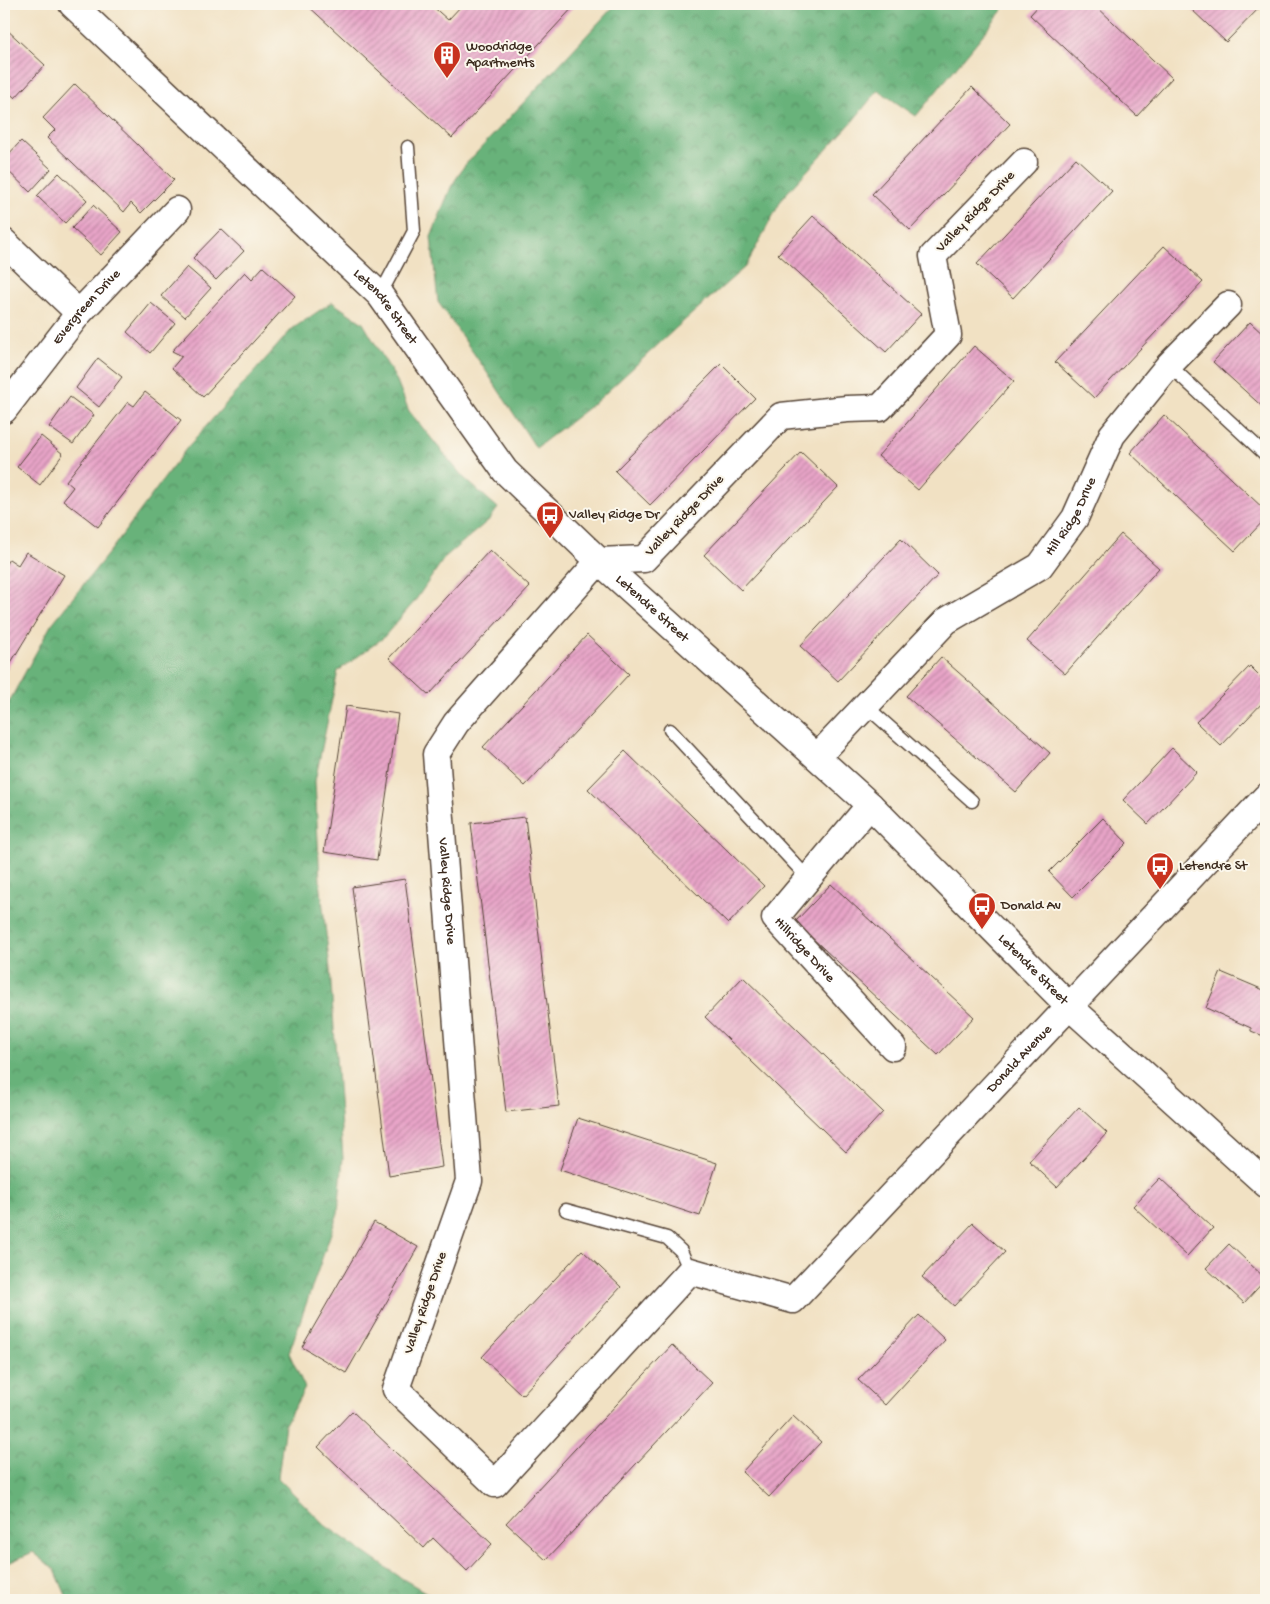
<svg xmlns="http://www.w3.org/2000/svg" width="1270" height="1604" viewBox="0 0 1270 1604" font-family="'Gochi Hand',sans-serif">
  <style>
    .forest { fill: url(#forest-crowns); stroke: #526e4c }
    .building { fill: url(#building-hatch) }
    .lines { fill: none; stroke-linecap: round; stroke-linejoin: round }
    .service-casing { stroke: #564537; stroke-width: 15 }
    .minor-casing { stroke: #564537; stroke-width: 29 }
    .service { stroke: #fff; stroke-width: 12 }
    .minor { stroke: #fff; stroke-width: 26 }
    .labels { text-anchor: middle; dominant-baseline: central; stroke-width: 4; stroke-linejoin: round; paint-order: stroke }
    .poi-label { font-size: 14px; fill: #3b2a1e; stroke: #fbf7ec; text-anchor: start }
    .street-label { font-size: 14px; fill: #3b2a1e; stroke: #fbf7ec }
  </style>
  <defs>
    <pattern id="forest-crowns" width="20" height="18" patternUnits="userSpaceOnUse" patternTransform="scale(1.25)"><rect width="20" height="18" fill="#68b27a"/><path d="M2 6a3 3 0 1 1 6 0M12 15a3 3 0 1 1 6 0" fill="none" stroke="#579163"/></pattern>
    <pattern id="building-hatch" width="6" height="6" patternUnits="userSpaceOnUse" patternTransform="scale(1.25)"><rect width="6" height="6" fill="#e8a4c8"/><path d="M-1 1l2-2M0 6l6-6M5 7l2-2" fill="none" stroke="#bd86a2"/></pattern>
  </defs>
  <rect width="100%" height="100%" fill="#fbf7ec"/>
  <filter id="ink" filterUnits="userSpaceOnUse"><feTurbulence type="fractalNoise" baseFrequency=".02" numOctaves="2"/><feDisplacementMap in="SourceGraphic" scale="10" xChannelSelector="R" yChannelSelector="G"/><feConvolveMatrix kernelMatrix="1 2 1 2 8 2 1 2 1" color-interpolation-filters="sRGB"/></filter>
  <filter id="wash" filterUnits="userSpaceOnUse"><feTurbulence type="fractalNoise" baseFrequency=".0096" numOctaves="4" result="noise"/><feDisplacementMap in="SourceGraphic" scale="20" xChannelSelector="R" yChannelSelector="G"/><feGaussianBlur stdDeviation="1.12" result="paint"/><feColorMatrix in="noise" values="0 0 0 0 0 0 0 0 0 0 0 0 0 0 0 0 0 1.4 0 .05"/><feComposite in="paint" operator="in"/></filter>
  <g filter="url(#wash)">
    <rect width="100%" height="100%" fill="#f1e1c3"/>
    <!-- forest -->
    <g class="forest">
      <path d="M 616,4 L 1007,4 L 981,37 L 916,116 L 878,90 L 852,122 L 783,197 L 746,266 L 676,328 L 597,401 L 536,448 L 486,371 L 438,302 L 431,237 L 451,187 L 464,166 Z"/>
      <path d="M 332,302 L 363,323 L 397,381 L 409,411 L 463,477 L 498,508 L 490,519 L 445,557 L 415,601 L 383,638 L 338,671 L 315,781 L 320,881 L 330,969 L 343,1158 L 338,1213 L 289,1353 L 305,1388 L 285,1424 L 278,1478 L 326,1526 L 403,1579 L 439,1600 L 68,1600 L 55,1570 L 33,1552 L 4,1565 L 4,711 L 51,625 L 111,550 L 186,449 L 292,329 Z"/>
    </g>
    <g id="blocks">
      <!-- building -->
      <g class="building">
        <path d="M 306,4 L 430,4 L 448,20 L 463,4 L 576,4 L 452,138 Z"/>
        <path d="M 1040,4 L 1094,4 L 1172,78 L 1137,116 L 1030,15 Z"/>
        <path d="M 1194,4 L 1263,4 L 1226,42 L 1190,8 Z"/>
        <path d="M 4,27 L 45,65 L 15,98 L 4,88 Z"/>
        <path d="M 75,84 L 174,180 L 141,213 L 131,203 L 124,212 L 47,138 L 55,130 L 43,118 Z"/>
        <path d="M 972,87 L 1010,124 L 910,230 L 872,194 Z"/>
        <path d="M 21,141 L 51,169 L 30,192 L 4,167 L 4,159 Z"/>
        <path d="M 1076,158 L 1112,191 L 1013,298 L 977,264 Z"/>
        <path d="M 59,173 L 87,200 L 65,223 L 37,196 Z"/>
        <path d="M 93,205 L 122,232 L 101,255 L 72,228 Z"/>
        <path d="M 813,216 L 921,314 L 886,352 L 778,254 Z"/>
        <path d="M 221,229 L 244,251 L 216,280 L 193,258 Z"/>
        <path d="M 1164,246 L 1203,282 L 1094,398 L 1055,362 Z"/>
        <path d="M 187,267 L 211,288 L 185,317 L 161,296 Z"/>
        <path d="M 263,267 L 295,296 L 203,397 L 172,368 L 182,356 L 172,351 L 245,272 L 252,279 Z"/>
        <path d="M 151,303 L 175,323 L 150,353 L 127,332 Z"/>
        <path d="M 1250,322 L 1266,337 L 1266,410 L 1213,362 Z"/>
        <path d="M 974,346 L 1014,381 L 918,490 L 878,456 Z"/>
        <path d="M 98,358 L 122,377 L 99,407 L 76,388 Z"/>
        <path d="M 721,364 L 755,398 L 650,505 L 615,471 Z"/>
        <path d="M 145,392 L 181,420 L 98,527 L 63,500 L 73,487 L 66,481 L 128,402 L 134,406 Z"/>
        <path d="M 70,397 L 94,415 L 73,444 L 49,427 Z"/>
        <path d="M 1164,415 L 1266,511 L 1266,518 L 1235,551 L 1130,453 Z"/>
        <path d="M 41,436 L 63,454 L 40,485 L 17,467 Z"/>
        <path d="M 801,452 L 838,487 L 741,590 L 704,555 Z"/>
        <path d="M 1121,534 L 1159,568 L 1065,674 L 1027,641 Z"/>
        <path d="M 901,539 L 938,575 L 838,681 L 800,646 Z"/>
        <path d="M 490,550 L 530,587 L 429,695 L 389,658 Z"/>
        <path d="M 26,552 L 64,575 L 4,674 L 4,567 L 9,559 L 18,565 Z"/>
        <path d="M 587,635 L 629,674 L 525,786 L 483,747 Z"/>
        <path d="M 941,657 L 1050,753 L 1016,792 L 906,696 Z"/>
        <path d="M 1250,666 L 1266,682 L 1266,699 L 1221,746 L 1196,722 Z"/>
        <path d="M 346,706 L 398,714 L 377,860 L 324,852 Z"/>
        <path d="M 1172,748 L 1197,772 L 1148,824 L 1123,800 Z"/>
        <path d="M 625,751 L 764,886 L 728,924 L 588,789 Z"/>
        <path d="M 525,817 L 559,1106 L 506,1112 L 471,823 Z"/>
        <path d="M 1103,818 L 1127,843 L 1073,897 L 1049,872 Z"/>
        <path d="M 405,879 L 442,1167 L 389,1176 L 352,887 Z"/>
        <path d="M 831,884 L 974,1017 L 938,1055 L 795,922 Z"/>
        <path d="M 1221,972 L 1266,991 L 1266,1037 L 1251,1031 L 1251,1028 L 1206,1008 Z"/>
        <path d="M 743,977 L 883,1112 L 846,1152 L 705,1017 Z"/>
        <path d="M 1079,1107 L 1107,1133 L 1057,1187 L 1029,1161 Z"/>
        <path d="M 578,1118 L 717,1163 L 700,1216 L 560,1170 Z"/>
        <path d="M 1160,1178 L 1213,1228 L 1187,1256 L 1133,1206 Z"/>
        <path d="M 374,1222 L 418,1247 L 346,1373 L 302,1347 Z"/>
        <path d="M 973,1223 L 1005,1252 L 954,1306 L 922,1277 Z"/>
        <path d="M 1229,1244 L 1266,1279 L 1244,1303 L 1206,1268 Z"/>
        <path d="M 582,1250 L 621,1287 L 522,1395 L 482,1357 Z"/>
        <path d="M 919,1315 L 945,1340 L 885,1405 L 858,1380 Z"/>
        <path d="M 672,1345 L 712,1383 L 546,1560 L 506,1523 Z"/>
        <path d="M 352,1411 L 492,1544 L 467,1571 L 433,1538 L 424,1548 L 318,1447 Z"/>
        <path d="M 793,1416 L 821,1442 L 769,1497 L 742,1472 Z"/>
      </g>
    </g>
  </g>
  <g filter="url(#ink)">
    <use href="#blocks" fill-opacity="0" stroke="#564537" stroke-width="1"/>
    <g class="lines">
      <!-- service casing -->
      <g class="service-casing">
        <g id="service">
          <path d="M 380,295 L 414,231 L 408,147"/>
          <path d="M 1169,365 L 1266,455"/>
          <path d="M 866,706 L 972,801"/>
          <path d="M 670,730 L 808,878"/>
          <path d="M 566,1210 L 667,1238 L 681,1251 L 690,1271"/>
        </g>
      </g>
      <!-- minor casing -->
      <g class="minor-casing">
        <g id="minor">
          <path id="s1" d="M 72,4 L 380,295 L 505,471 L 599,561 L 870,805 L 1069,1006 L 1266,1184"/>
          <path id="s2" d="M 1024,162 L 933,256 L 948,335 L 880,408 L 847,409 L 781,416 L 644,559 L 599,561 L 456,723 L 436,754 L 469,1181 L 396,1389 L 495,1484 L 690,1271 L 793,1300 L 1266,797"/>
          <path d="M 4,242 L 79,313"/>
          <path id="s3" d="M 4,410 L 79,313 L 177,210"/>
          <path id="s4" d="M 817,757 L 946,621 L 1040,566 L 1075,518 L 1112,435 L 1169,365 L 1228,305"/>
          <path id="s5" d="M 870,805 L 775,918 L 893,1047"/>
        </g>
      </g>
      <!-- service -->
      <use href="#service" class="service"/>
      <!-- minor -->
      <use href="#minor" class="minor"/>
    </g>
  </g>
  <!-- icons -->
  <defs>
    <g id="building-pin" transform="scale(1.4375)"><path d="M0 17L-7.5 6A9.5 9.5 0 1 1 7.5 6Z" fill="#c8321e" stroke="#fbf7ec"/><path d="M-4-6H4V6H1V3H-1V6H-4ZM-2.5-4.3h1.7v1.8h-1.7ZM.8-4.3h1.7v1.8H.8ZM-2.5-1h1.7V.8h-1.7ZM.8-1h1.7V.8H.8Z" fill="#fff"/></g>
    <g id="bus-pin" transform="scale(1.4375)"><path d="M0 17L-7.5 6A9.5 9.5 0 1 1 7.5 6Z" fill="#c8321e" stroke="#fbf7ec"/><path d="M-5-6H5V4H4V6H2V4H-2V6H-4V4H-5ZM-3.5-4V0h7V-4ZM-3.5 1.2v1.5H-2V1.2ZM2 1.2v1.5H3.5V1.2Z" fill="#fff"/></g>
  </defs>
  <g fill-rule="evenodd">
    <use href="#building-pin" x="447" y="55"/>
    <use href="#bus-pin" x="550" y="515"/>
    <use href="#bus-pin" x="1160" y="866"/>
    <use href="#bus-pin" x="982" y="906"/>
  </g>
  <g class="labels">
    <!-- poi labels -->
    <g class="poi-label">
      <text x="466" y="47">Woodridge<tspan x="466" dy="16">Apartments</tspan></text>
      <text x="569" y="515">Valley Ridge Dr</text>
      <text x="1179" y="866">Letendre St</text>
      <text x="1001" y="906">Donald Av</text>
    </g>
    <!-- street labels -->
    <g class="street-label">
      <text transform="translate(976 212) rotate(-46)">Valley Ridge Drive</text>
      <text stroke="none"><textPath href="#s3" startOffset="132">Evergreen Drive</textPath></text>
      <text stroke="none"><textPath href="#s1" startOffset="436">Letendre Street</textPath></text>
      <text stroke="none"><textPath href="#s4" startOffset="355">Hill Ridge DrIve</textPath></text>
      <text transform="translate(685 516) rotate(-46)">Valley Ridge Drive</text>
      <text stroke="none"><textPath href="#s1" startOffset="841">Letendre Street</textPath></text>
      <text stroke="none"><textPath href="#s2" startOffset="1044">Valley Ridge Drive</textPath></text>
      <text stroke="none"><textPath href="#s5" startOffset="191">Hillridge Drive</textPath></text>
      <text stroke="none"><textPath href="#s1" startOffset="1366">Letendre Street</textPath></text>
      <text stroke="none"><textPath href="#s2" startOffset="2419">Donald Avenue</textPath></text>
      <text transform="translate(426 1303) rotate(-71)">Valley Ridge Drive</text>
    </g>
  </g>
  <!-- margin -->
  <rect width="1270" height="1604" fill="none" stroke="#fbf7ec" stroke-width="20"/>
</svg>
